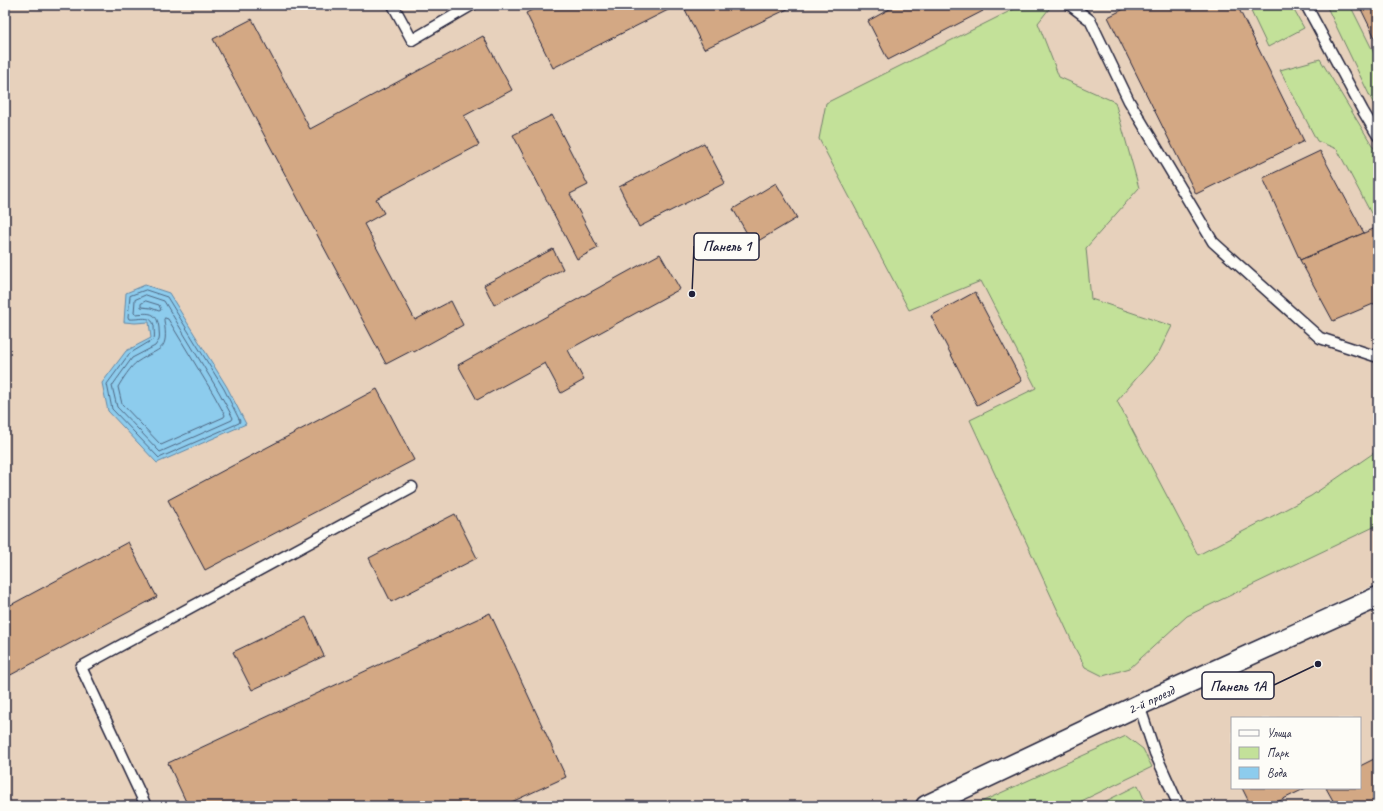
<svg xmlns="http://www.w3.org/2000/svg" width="1383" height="811" viewBox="0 0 1383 811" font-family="Caveat,sans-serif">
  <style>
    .built { fill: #e7d1bc; fill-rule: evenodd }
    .green { fill: #c3e199; stroke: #72826a }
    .water { fill: #8dcced; stroke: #6288a6 }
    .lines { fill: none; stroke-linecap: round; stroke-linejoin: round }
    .shore { stroke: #4d6682; stroke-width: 1 }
    .building { fill: #d3a884; stroke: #22223b }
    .lane-casing { stroke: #22223b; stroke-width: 13 }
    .street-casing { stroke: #22223b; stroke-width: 23 }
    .lane { stroke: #fdfcf7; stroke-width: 10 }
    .street { stroke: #fdfcf7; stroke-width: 20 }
    .labels { text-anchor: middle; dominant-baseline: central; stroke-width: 4; stroke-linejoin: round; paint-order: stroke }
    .street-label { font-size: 14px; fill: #22223b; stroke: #fdfcf7 }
    .leader { fill: none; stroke: #22223b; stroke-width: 1.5 }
    .callout-dot { fill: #22223b; stroke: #fdfcf7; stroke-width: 1.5 }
    .callout { fill: #fdfcf7; stroke: #22223b; stroke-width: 1.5 }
    .callout-label { font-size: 15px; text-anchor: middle; font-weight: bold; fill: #22223b }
  </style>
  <rect width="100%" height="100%" fill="#f0e3d4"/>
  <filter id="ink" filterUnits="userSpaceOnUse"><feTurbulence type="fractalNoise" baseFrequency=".025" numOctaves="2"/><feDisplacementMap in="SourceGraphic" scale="8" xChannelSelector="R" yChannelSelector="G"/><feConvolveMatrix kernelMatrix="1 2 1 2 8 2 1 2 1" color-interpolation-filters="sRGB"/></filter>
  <g filter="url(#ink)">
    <!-- built -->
    <g class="built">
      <path d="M 5,5 L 1378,5 L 1378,583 L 1093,714 L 903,806 L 5,806 Z"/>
      <path d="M 1378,610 L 1378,806 L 949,806 L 1100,735 ZM 1232,718 L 1360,718 L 1360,788 L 1232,788 Z"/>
    </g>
    <!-- green -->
    <g class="green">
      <path d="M 1022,5 L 1052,5 L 1038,23 L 1059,77 L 1115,102 L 1139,188 L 1086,248 L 1091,299 L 1172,326 L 1159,352 L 1117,401 L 1198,555 L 1311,496 L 1378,450 L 1378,525 L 1187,616 L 1130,668 L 1103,676 L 1085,667 L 1075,648 L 970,420 L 1036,388 L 981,281 L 909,310 L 819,139 L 826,103 Z"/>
      <path d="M 1248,5 L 1269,6 L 1271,5 L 1291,5 L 1304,28 L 1268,47 Z"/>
      <path d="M 1326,5 L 1350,5 L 1378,61 L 1378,111 L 1377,111 Z"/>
      <path d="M 1320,59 L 1378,155 L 1378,219 L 1373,217 L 1337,149 L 1317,141 L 1280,70 Z"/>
      <path d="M 1126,736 L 1143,749 L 1152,767 L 1071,806 L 972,806 Z"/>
      <path d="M 1138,785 L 1147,806 L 1096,806 Z"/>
    </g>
    <!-- water -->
    <path class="water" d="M 145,285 L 169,293 L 227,387 L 246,424 L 157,463 L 108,411 L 102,383 L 126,351 L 151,338 L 149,322 L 135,323 L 124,322 L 126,293 Z"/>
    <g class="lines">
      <!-- shore -->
      <g class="shore">
        <path d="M 146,290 L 167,297 L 224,389 L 240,421 L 239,423 L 159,458 L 112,409 L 107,384 L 129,354 L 154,339 C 155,335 154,331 154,326 C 152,314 139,320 129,319 L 128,317 L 130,296 Z"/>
        <path d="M 146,295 L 164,301 L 219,392 L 233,418 L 232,420 L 160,452 L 117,407 L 112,386 L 132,358 L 155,346 L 159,340 C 160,336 159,332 159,328 C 157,311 149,313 135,314 L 134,313 L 135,300 Z"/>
        <path d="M 146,301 L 159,305 L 161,310 L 159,311 L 151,308 L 141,307 L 141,304 Z"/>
        <path d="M 165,318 L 168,319 L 214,395 L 225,415 L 224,417 L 161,445 L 122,404 L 118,387 C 122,380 131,366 137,362 C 161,346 169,353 164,320 Z"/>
      </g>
    </g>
    <!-- building -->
    <g class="building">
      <path d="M 542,5 L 678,5 L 553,68 L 526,13 Z"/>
      <path d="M 683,5 L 796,5 L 704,49 Z"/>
      <path d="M 897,5 L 980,5 L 983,11 L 888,60 L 868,21 Z"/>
      <path d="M 1132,5 L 1237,5 L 1304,141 L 1196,194 L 1108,17 Z"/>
      <path d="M 1359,5 L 1378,5 L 1378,44 Z"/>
      <path d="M 252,19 L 310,129 L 483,36 L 512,90 L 464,116 L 479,145 L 376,199 L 384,213 L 364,224 L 415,320 L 451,301 L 463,325 L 414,352 L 413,350 L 386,364 L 213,39 Z"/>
      <path d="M 552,115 L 588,185 L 570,194 L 598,248 L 577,259 L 513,135 Z"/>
      <path d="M 704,143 L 725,183 L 639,227 L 619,187 Z"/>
      <path d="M 1320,151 L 1364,233 L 1300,260 L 1263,178 Z"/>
      <path d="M 776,183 L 797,218 L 753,244 L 733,209 Z"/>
      <path d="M 1378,227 L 1378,302 L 1333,321 L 1300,260 Z"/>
      <path d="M 553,249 L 563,269 L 494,305 L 484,285 Z"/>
      <path d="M 660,254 L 680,289 L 568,350 L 584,380 L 561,393 L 545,363 L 477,400 L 458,365 Z"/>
      <path d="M 975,292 L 1022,381 L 977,405 L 931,316 Z"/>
      <path d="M 377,389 L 414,460 L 205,570 L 168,500 Z"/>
      <path d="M 455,514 L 477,558 L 391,602 L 369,558 Z"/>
      <path d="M 128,542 L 157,597 L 5,678 L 5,608 Z"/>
      <path d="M 490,613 L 566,777 L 503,806 L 188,806 L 168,763 Z"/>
      <path d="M 306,617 L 324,656 L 252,690 L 233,652 Z"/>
      <path d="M 1378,757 L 1378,806 L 1336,806 L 1326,788 L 1360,788 L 1360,766 Z"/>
      <path d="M 1242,788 L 1306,788 L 1269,806 L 1251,806 Z"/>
    </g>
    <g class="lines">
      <!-- lane casing -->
      <g class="lane-casing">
        <g id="lane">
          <path d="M 393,5 L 412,40 L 472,5"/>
          <path d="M 1070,5 L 1090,20 L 1129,101 L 1213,242 L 1320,338 L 1378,357"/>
          <path d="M 1306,5 L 1363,111 L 1378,136"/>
          <path d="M 1139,705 L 1155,753 L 1179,806"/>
          <path d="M 146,806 L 81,667 L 412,487"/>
        </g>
      </g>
      <!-- street casing -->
      <g class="street-casing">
        <path id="street" d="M 926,806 L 1139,705 L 1378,597"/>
      </g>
      <!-- lane -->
      <use href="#lane" class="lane"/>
      <!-- street -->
      <use href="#street" class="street"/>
    </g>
  </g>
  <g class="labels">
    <!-- street labels -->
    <g class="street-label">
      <text transform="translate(1151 700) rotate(-25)">2-й проезд</text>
    </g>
  </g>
  <!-- callouts -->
  <path class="leader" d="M692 294L694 246M1318 664L1274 685"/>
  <g class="callout-dot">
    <circle cx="692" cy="294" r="4"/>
    <circle cx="1318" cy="664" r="4"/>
  </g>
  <g class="callout">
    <rect x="694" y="233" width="65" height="27" rx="4"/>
    <rect x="1202" y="672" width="72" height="27" rx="4"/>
  </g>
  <g class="callout-label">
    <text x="727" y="251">Панель 1</text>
    <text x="1238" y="691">Панель 1А</text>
  </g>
  <!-- margin -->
  <rect width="1383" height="811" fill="none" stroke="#fdfcf7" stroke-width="20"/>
  <rect x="10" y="10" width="1363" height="791" fill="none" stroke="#22223b" stroke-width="1.5" filter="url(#ink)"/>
  <!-- legend -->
  <rect x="1231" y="717" width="130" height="72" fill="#fdfcf7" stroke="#a5a5ac"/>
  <rect x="1239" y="730" width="20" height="6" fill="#fdfcf7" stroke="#a5a5ac"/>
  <text x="1267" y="737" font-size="12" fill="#22223b">Улица</text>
  <rect x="1239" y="747" width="20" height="12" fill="#c3e199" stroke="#a5a5ac"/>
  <text x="1267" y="757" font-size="12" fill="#22223b">Парк</text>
  <rect x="1239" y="767" width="20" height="12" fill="#8dcced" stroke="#a5a5ac"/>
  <text x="1267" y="777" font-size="12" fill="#22223b">Вода</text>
</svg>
